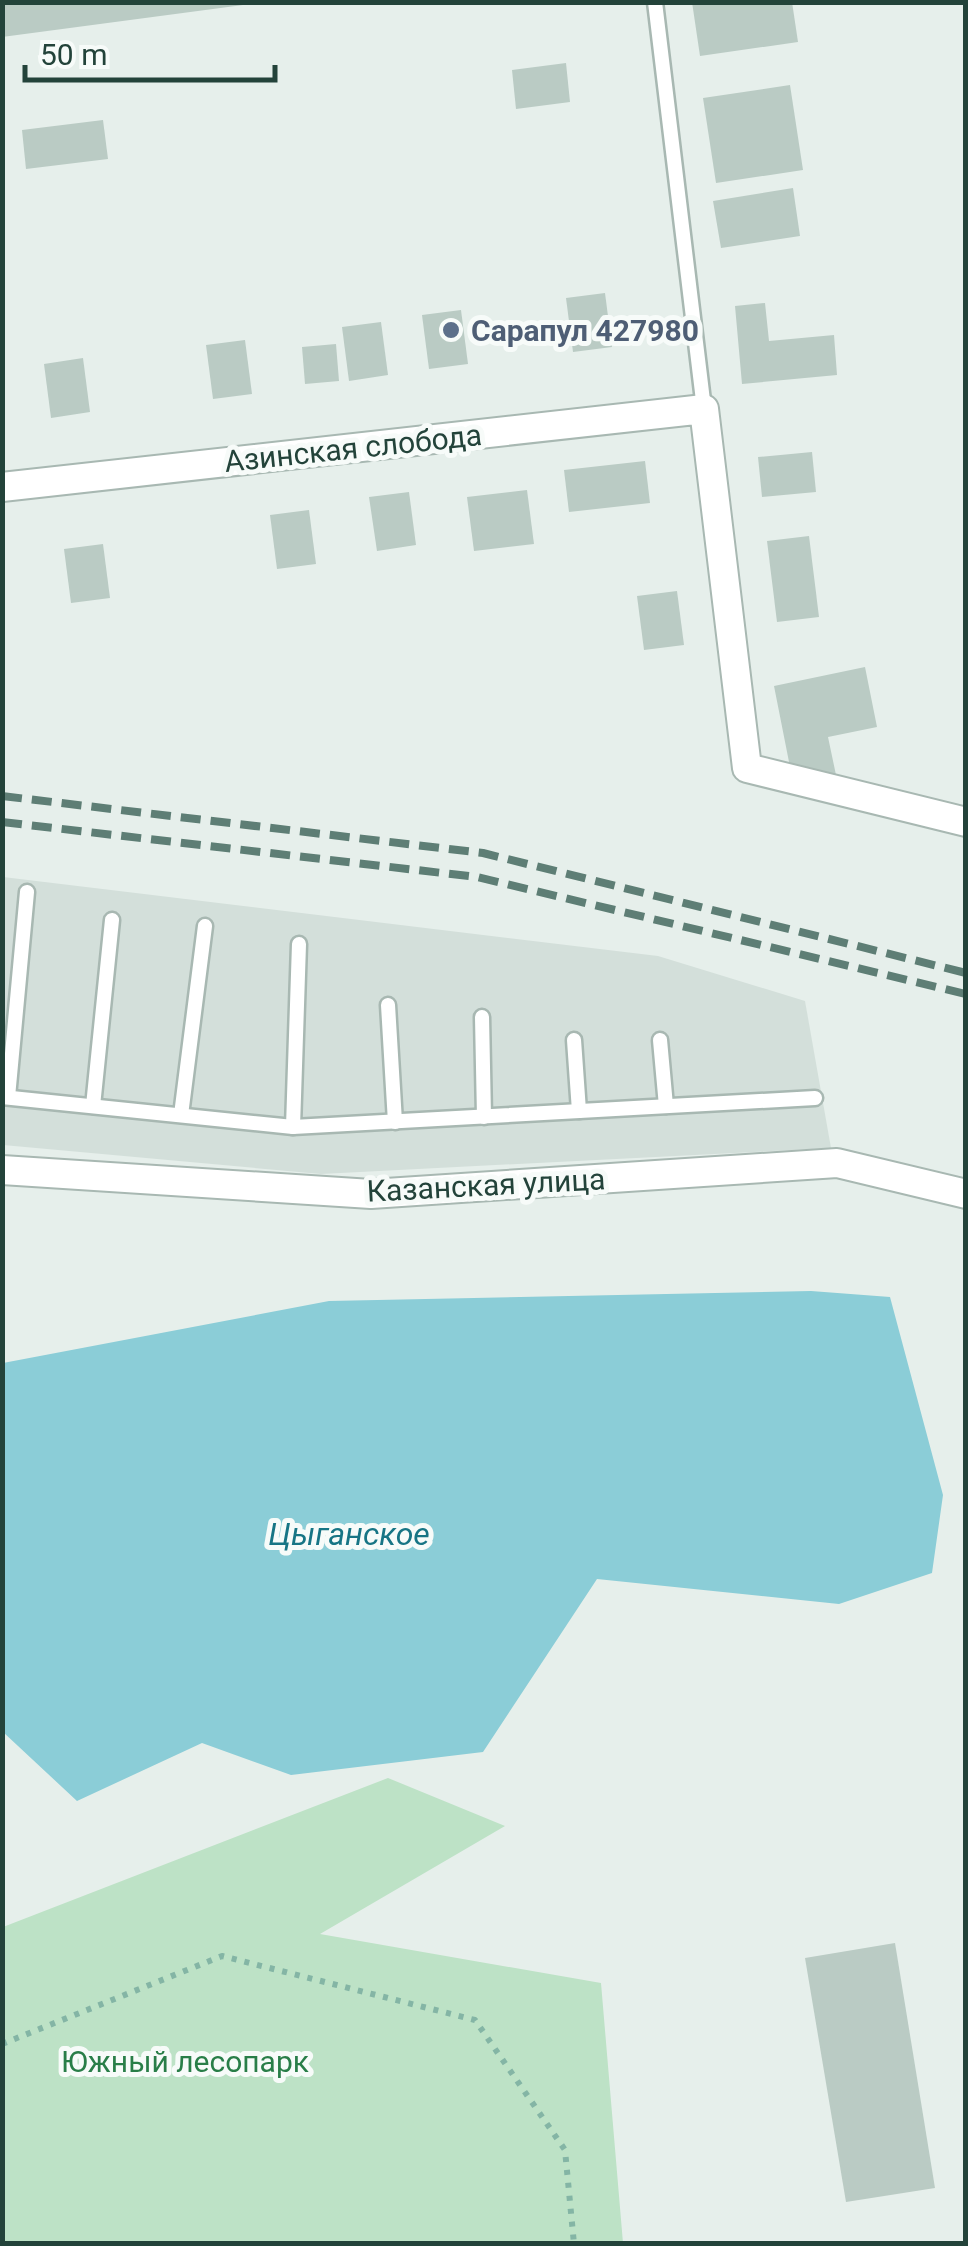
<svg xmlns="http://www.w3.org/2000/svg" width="968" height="2246" viewBox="0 0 968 2246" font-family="Roboto,sans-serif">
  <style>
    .built { fill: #d3dfda }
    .green { fill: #bde2c6 }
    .water { fill: #8bcdd7 }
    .building { fill: #bacbc4 }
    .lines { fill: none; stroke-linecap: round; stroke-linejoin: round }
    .lane-casing { stroke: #a8b8b2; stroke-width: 19 }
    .street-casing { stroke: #a8b8b2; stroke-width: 32 }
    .path { stroke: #84b5a5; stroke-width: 6; stroke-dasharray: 5 8; stroke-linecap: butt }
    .lane { stroke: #fff; stroke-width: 14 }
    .street { stroke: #fff; stroke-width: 28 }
    .rail { stroke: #5e7e75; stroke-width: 8; stroke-dasharray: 20 10; stroke-linecap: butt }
    .service-dot { fill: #5c6f8a; stroke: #f7fbf9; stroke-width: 4 }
    .labels { text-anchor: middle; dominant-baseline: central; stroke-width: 10; stroke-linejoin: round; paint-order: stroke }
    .service-label { font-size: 30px; font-weight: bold; fill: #4e5e75; stroke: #f7fbf9; text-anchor: start }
    .street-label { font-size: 30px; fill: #23433a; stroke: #f7fbf9 }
    .park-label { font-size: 30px; fill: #297e48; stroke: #f7fbf9 }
    .water-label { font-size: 32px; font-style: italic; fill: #177585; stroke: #f7fbf9 }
  </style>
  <rect width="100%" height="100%" fill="#e6efeb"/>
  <!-- built -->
  <path class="built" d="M 3,877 L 658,956 L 805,1001 L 831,1148 L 321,1174 L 3,1145 Z"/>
  <!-- green -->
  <path class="green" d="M 388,1778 L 505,1826 L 320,1934 L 601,1983 L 623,2243 L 3,2243 L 3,1927 Z"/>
  <!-- water -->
  <path class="water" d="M 811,1291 L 890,1297 L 943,1495 L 932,1573 L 839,1604 L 597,1579 L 483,1752 L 291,1775 L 202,1743 L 77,1801 L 3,1732 L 3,1363 L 329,1301 Z"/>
  <!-- building -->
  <g class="building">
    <path d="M 2,2 L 242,2 L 243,5 L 2,37 Z"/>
    <path d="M 692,2 L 792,2 L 798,42 L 700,56 Z"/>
    <path d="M 566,63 L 570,102 L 516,109 L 512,70 Z"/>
    <path d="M 790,85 L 803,170 L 716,183 L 703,98 Z"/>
    <path d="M 103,120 L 108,159 L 26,169 L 22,130 Z"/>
    <path d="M 793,188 L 800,236 L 721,248 L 713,201 Z"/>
    <path d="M 605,293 L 612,347 L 573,352 L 566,298 Z"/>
    <path d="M 765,303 L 769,341 L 834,335 L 837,375 L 742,384 L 735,306 Z"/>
    <path d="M 461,310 L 468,364 L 429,369 L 422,315 Z"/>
    <path d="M 381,322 L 388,375 L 349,381 L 342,327 Z"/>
    <path d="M 245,340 L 252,394 L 213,399 L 206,345 Z"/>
    <path d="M 336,344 L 339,381 L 305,384 L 302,347 Z"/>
    <path d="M 83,358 L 90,412 L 51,418 L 44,364 Z"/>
    <path d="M 812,452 L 816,492 L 762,497 L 758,457 Z"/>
    <path d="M 645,461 L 650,503 L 569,512 L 564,470 Z"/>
    <path d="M 527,490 L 534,544 L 474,551 L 467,497 Z"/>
    <path d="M 409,492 L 416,545 L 377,551 L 369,497 Z"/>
    <path d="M 309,510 L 316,564 L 277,569 L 270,515 Z"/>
    <path d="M 809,536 L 819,617 L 777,622 L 767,541 Z"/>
    <path d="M 103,544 L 110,598 L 71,603 L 64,549 Z"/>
    <path d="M 677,591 L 684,645 L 644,650 L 637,596 Z"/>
    <path d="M 865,667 L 877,727 L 828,737 L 836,775 L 790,767 L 774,686 Z"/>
    <path d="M 895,1943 L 935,2188 L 846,2202 L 805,1958 Z"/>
  </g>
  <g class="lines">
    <!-- lane casing -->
    <g class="lane-casing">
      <g id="lane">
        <path d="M 655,2 L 704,409"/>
        <path d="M 388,1005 L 395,1122"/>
        <path d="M 482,1017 L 484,1117"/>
        <path d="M 574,1040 L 579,1111"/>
        <path d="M 660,1040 L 666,1106"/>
        <path d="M 2,1097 L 293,1127 L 815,1098"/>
        <path d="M 8,1097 L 27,892"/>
        <path d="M 93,1106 L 112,920"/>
        <path d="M 181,1115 L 205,926"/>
        <path d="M 293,1127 L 299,944"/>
      </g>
    </g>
    <!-- street casing -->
    <g class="street-casing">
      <g id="street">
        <path d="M 2,487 L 704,409 L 747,768 L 966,822"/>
        <path d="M 2,1170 L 371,1194 L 837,1163 L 966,1194"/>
      </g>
    </g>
    <!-- path -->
    <path class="path" d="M 2,2044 L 222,1956 L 475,2020 L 565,2150 L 574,2244"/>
    <!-- lane -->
    <use href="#lane" class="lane"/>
    <!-- street -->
    <use href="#street" class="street"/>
    <!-- rail -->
    <g class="rail">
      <path d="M 2,796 L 483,853 L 966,973"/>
      <path d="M 2,822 L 477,877 L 966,994"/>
    </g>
  </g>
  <!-- markers -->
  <circle class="service-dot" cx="451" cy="330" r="10"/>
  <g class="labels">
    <!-- service labels -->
    <g class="service-label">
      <text x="471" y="330">Сарапул 427980</text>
    </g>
    <!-- street labels -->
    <g class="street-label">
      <text transform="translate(353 448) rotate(-6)">Азинская слобода</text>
      <text transform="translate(486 1185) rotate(-3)">Казанская улица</text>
    </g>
    <!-- park labels -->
    <g class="park-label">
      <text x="185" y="2061">Южный лесопарк</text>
    </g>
    <!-- water labels -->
    <g class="water-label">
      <text x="349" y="1534">Цыганское</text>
    </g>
  </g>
  <!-- border -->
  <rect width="968" height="2246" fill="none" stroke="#23433a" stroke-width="10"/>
  <!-- scale -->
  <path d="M25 65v15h250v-15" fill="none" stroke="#23433a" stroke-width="5"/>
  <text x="40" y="65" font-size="30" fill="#23433a" stroke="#f7fbf9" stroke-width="8" paint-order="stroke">50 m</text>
</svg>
